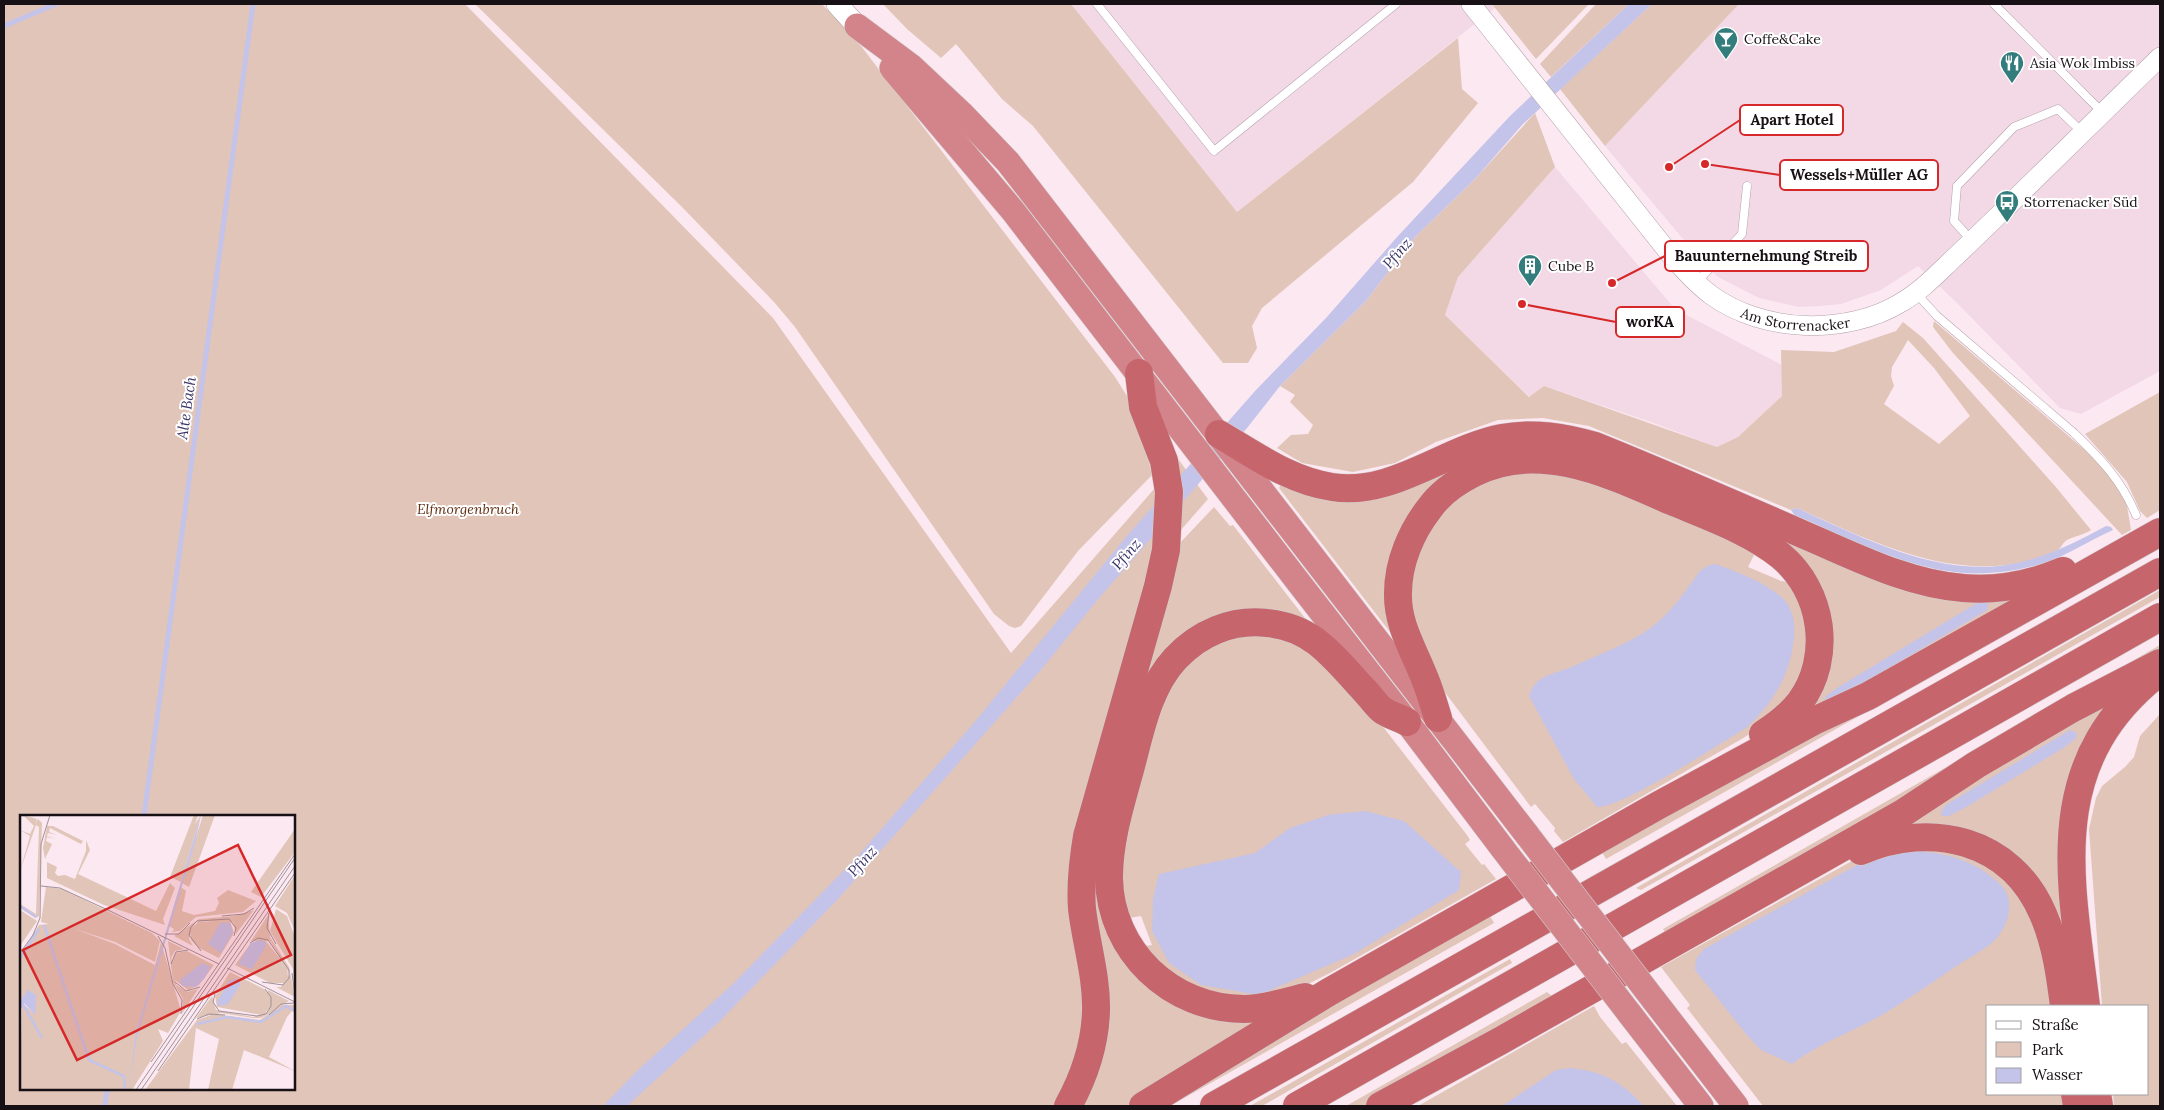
<svg xmlns="http://www.w3.org/2000/svg" width="2164" height="1110" viewBox="0 0 2164 1110" font-family="Lora,serif">
  <style>
    .built { fill: #f3d9e6 }
    .green { fill: #e1c5b8; fill-rule: evenodd }
    .water { fill: #c4c3ea }
    .lines { fill: none; stroke-linecap: round; stroke-linejoin: round }
    .stream { stroke: #c4c3ea; stroke-width: 5 }
    .service-casing { stroke: #b3a1aa; stroke-width: 9 }
    .tertiary-casing { stroke: #b3a1aa; stroke-width: 20 }
    .secondary-casing { stroke: #b3a1aa; stroke-width: 22 }
    .trunk-casing { stroke: #d1cfd0; stroke-width: 26 }
    .motorway-casing { stroke: #d1cfd0; stroke-width: 29 }
    .service { stroke: #fff; stroke-width: 8 }
    .tertiary { stroke: #fff; stroke-width: 19 }
    .secondary { stroke: #fff; stroke-width: 21 }
    .trunk { stroke: #d2848a; stroke-width: 25 }
    .motorway { stroke: #c7656c; stroke-width: 28 }
    .trunk-bridge-casing { stroke: #d1cfd0; stroke-width: 26; stroke-linecap: butt }
    .trunk-bridge { stroke: #d2848a; stroke-width: 25 }
    .labels { text-anchor: middle; dominant-baseline: central; stroke-width: 4; stroke-linejoin: round; paint-order: stroke }
    .poi-label { font-size: 14px; fill: #171014; stroke: #fff; text-anchor: start }
    .street-label { font-size: 14px; fill: #171014; stroke: #fff }
    .park-label { font-size: 14px; font-style: italic; fill: #622f12; stroke: #fff }
    .water-label { font-size: 15px; font-style: italic; fill: #3b3568; stroke: #fff }
    .inset-river { fill: none; stroke: #c4c3ea; stroke-width: 2.5 }
    .inset-road { fill: none; stroke: #a09299; stroke-width: 1 }
    .view { fill: #d62828; fill-opacity: 0.15; stroke: #d62828; stroke-width: 2.5 }
    .inset-edge { fill: none; stroke: #171014; stroke-width: 2.5 }
    .leader { fill: none; stroke: #d62828; stroke-width: 2 }
    .callout-dot { fill: #d62828; stroke: #fff; stroke-width: 2 }
    .callout { fill: #fff; stroke: #d62828; stroke-width: 2 }
    .callout-label { font-size: 15px; text-anchor: middle; font-weight: bold; fill: #171014 }
  </style>
  <rect width="100%" height="100%" fill="#fbe8f1"/>
  <!-- built -->
  <g class="built">
    <path d="M 1071,4 L 1500,4 L 1237,212 Z"/>
    <path d="M 1739,4 L 2160,4 L 2160,371 L 2081,414 L 2060,408 L 1957,303 L 1918,266 L 1881,290 L 1841,304 L 1820,306 L 1799,307 L 1759,298 L 1718,277 L 1699,258 L 1605,146 Z"/>
    <path d="M 1555,167 L 1675,309 L 1782,365 L 1782,396 L 1738,437 L 1717,447 L 1651,422 L 1544,386 L 1530,397 L 1445,315 L 1458,277 Z"/>
  </g>
  <!-- green -->
  <g class="green">
    <path d="M 4,4 L 465,4 L 773,318 L 1011,653 L 1155,488 L 1156,521 L 1151,557 L 1131,630 L 1134,632 L 1079,831 L 1087,1031 L 1058,1106 L 4,1106 ZM 21,816 L 294,816 L 294,1089 L 21,1089 Z"/>
    <path d="M 475,4 L 822,4 L 861,46 L 1115,377 L 1137,412 L 1152,475 L 1078,551 L 1021,626 L 1015,628 L 1009,626 L 994,614 L 795,327 L 774,302 L 681,206 Z"/>
    <path d="M 883,4 L 1071,4 L 1237,212 L 1458,38 L 1462,89 L 1478,103 L 1413,182 L 1262,308 L 1252,326 L 1257,348 L 1248,363 L 1223,363 L 1033,126 L 1002,99 L 956,44 L 941,58 L 907,29 Z"/>
    <path d="M 1492,4 L 1499,5 L 1589,4 L 1536,59 Z"/>
    <path d="M 1596,4 L 1629,4 L 1551,77 L 1540,64 Z"/>
    <path d="M 1652,4 L 1739,4 L 1605,146 L 1560,89 Z"/>
    <path d="M 1535,113 L 1555,167 L 1458,277 L 1445,315 L 1529,397 L 1544,386 L 1717,447 L 1738,437 L 1782,396 L 1781,350 L 1834,352 L 1896,331 L 1903,322 L 1923,338 L 2055,486 L 2091,530 C 2084,535 2074,536 2067,540 C 2062,543 2061,549 2056,551 C 1967,591 1878,544 1797,508 L 1791,510 L 1589,426 L 1543,418 L 1498,420 L 1436,442 L 1395,463 L 1353,472 L 1302,463 L 1277,448 L 1291,435 L 1308,434 L 1313,425 L 1290,402 L 1295,395 L 1280,386 L 1365,302 L 1415,237 L 1476,178 ZM 1908,340 L 1934,368 L 1970,416 L 1939,444 L 1884,404 L 1894,386 L 1891,376 L 1892,367 Z"/>
    <path d="M 1934,321 L 2086,451 L 2113,479 L 2126,500 L 2131,530 L 2122,535 L 1953,353 L 1933,327 Z"/>
    <path d="M 2160,392 L 2160,510 L 2147,518 L 2140,511 L 2127,482 L 2085,434 Z"/>
    <path d="M 1523,442 C 1571,442 1613,461 1656,479 C 1692,495 1729,509 1764,526 C 1849,565 1941,615 2037,589 L 2038,591 L 2016,601 L 1915,659 L 1798,720 L 1796,718 C 1818,691 1830,665 1827,629 C 1819,546 1736,521 1671,493 C 1634,477 1594,457 1554,451 C 1480,441 1404,492 1392,567 C 1389,585 1391,606 1394,624 C 1395,631 1399,638 1400,645 L 1279,488 L 1283,481 C 1305,484 1325,497 1349,496 C 1412,494 1461,447 1523,442 Z"/>
    <path d="M 1175,455 L 1208,499 L 1180,531 Z"/>
    <path d="M 1551,468 L 1724,533 L 1770,562 L 1754,555 L 1748,567 L 1781,581 L 1788,582 L 1810,622 L 1801,683 L 1764,724 L 1745,737 L 1563,842 L 1554,831 L 1555,828 L 1535,804 L 1531,807 L 1429,671 L 1407,590 L 1427,525 L 1478,480 Z"/>
    <path d="M 1214,507 L 1230,526 L 1233,525 L 1315,631 C 1304,626 1293,619 1281,617 C 1218,603 1164,641 1141,699 C 1134,718 1129,738 1124,758 C 1104,828 1080,900 1131,964 C 1146,982 1162,996 1184,1005 C 1210,1016 1242,1022 1269,1013 L 1270,1015 L 1174,1078 L 1126,1106 L 1078,1106 C 1100,1069 1109,1021 1103,978 C 1100,954 1093,930 1091,906 C 1088,881 1092,856 1097,831 L 1162,600 L 1166,601 L 1178,545 Z"/>
    <path d="M 2160,590 L 2160,597 L 1641,890 L 1636,888 Z"/>
    <path d="M 1246,630 L 1307,645 L 1377,719 L 1467,835 L 1470,840 L 1465,844 L 1482,865 L 1484,864 L 1496,879 L 1330,973 L 1304,986 L 1258,998 L 1192,989 L 1138,947 L 1152,945 L 1141,916 L 1129,918 L 1117,867 L 1153,714 L 1186,658 Z"/>
    <path d="M 1997,638 L 1606,859 L 1598,845 Z"/>
    <path d="M 2160,645 L 2160,649 L 1991,746 L 1906,802 L 1665,932 L 1663,929 Z"/>
    <path d="M 2127,686 L 2091,736 L 2073,963 L 2036,885 L 1893,828 Z"/>
    <path d="M 2160,714 L 2160,1106 L 2114,1106 L 2113,1094 L 2148,1094 L 2148,1006 L 2102,1006 L 2089,829 L 2096,798 L 2102,786 L 2125,767 L 2134,757 L 2140,736 Z"/>
    <path d="M 1908,845 L 1976,855 L 2028,900 L 2057,1006 L 1988,1006 L 1988,1094 L 2068,1094 L 2069,1106 L 1763,1106 L 1687,1008 L 1690,1005 L 1661,967 L 1852,861 Z"/>
    <path d="M 1486,909 L 1494,923 L 1170,1106 L 1154,1106 Z"/>
    <path d="M 1510,959 L 1512,963 L 1262,1106 L 1250,1106 Z"/>
    <path d="M 1547,992 L 1553,997 L 1409,1084 L 1366,1106 L 1346,1106 Z"/>
    <path d="M 1594,1006 L 1600,1017 L 1622,1044 L 1626,1042 L 1677,1106 L 1418,1106 Z"/>
  </g>
  <!-- water -->
  <g class="water">
    <path d="M 1629,4 L 1652,4 L 1522,125 L 1476,178 L 1415,237 L 1365,302 L 1280,386 L 1247,428 L 1100,597 L 1040,671 L 838,899 L 720,1021 L 627,1106 L 603,1106 L 637,1071 L 734,983 L 857,857 L 973,724 L 1126,537 L 1256,390 L 1326,318 L 1398,236 L 1510,116 Z"/>
    <path d="M 1797,508 C 1859,536 1929,573 1999,566 C 2037,562 2073,544 2106,526 L 2111,527 L 2113,530 C 2090,540 2068,555 2044,563 C 1966,587 1912,566 1841,536 C 1826,529 1811,521 1795,516 L 1791,510 Z"/>
    <path d="M 1715,564 C 1734,570 1774,586 1786,602 C 1794,612 1795,626 1794,638 C 1790,676 1773,703 1746,728 C 1719,744 1622,808 1597,807 L 1574,779 L 1529,696 C 1535,674 1556,674 1574,666 C 1601,653 1635,642 1658,622 C 1674,608 1687,589 1699,572 L 1707,566 Z"/>
    <path d="M 1985,602 L 1988,604 L 1987,610 L 1839,697 L 1825,703 L 1825,697 L 1837,688 L 1977,603 Z"/>
    <path d="M 2070,730 L 2077,733 L 2076,738 L 2065,747 L 1968,806 L 1949,816 L 1942,816 L 1941,812 L 1946,805 Z"/>
    <path d="M 1365,811 L 1404,821 L 1461,872 L 1459,890 L 1354,954 L 1259,995 L 1201,985 L 1169,963 L 1152,931 L 1153,899 L 1159,874 L 1255,853 L 1290,828 L 1328,815 Z"/>
    <path d="M 1906,850 C 1943,853 1971,857 2000,884 C 2016,899 2009,924 1996,939 C 1986,949 1970,957 1958,965 C 1933,982 1908,999 1882,1015 C 1852,1032 1819,1043 1792,1064 L 1761,1050 L 1746,1034 L 1695,970 L 1696,959 L 1704,949 L 1859,864 Z"/>
    <path d="M 1569,1068 C 1604,1071 1621,1082 1644,1106 L 1502,1106 L 1556,1070 Z"/>
  </g>
  <g class="lines">
    <!-- stream -->
    <g class="stream">
      <path d="M 4,26 L 56,4"/>
      <path d="M 144,816 L 253,4"/>
      <path d="M 105,1106 L 107,1089"/>
    </g>
    <!-- service casing -->
    <g class="service-casing">
      <g id="service">
        <path d="M 1097,4 L 1214,151 L 1396,4"/>
        <path d="M 1994,4 L 2103,113"/>
        <path d="M 1972,241 L 1954,221 L 1957,186 L 2014,127 L 2058,109 L 2083,133"/>
        <path d="M 1696,283 L 1742,234 L 1747,186"/>
        <path d="M 1916,293 L 1937,316 L 2074,433 C 2101,459 2122,481 2136,515"/>
      </g>
    </g>
    <!-- tertiary casing -->
    <g class="tertiary-casing">
      <g id="tertiary">
        <path id="s1" d="M 1471,4 L 1673,258 C 1685,271 1696,284 1711,295 C 1763,333 1847,336 1902,302 C 1921,291 1937,274 1954,258 C 1976,237 1998,216 2019,195 C 2066,149 2113,103 2160,57"/>
      </g>
    </g>
    <!-- secondary casing -->
    <g class="secondary-casing">
      <path id="secondary" d="M 837,4 L 857,26"/>
    </g>
    <!-- trunk casing -->
    <g class="trunk-casing">
      <g id="trunk">
        <path d="M 857,26 L 912,67 L 961,113 L 1008,162 L 1528,836"/>
        <path d="M 892,68 L 1013,211 L 1299,583 L 1407,722 L 1503,849"/>
        <path d="M 1653,999 L 1736,1106"/>
        <path d="M 1629,1013 L 1701,1106"/>
      </g>
    </g>
    <!-- motorway casing -->
    <g class="motorway-casing">
      <g id="motorway">
        <path d="M 1219,434 C 1255,455 1290,481 1332,487 C 1392,497 1445,449 1502,438 C 1534,432 1564,437 1595,446 C 1667,475 1738,506 1809,537 C 1858,558 1909,584 1963,588 C 1997,591 2032,584 2063,571"/>
        <path d="M 1438,718 C 1434,705 1430,691 1425,679 C 1414,650 1397,625 1398,593 C 1398,563 1411,532 1429,509 C 1440,493 1456,482 1474,473 C 1539,440 1609,474 1671,501 C 1707,516 1750,531 1781,556 C 1823,591 1833,657 1800,702 C 1790,715 1777,725 1763,734"/>
        <path d="M 1861,851 C 1931,821 2011,839 2043,914 C 2056,944 2060,975 2064,1006"/>
        <path d="M 1305,997 C 1285,1002 1264,1009 1244,1009 C 1171,1009 1110,951 1109,878 C 1109,841 1120,806 1130,770 C 1140,733 1148,688 1175,659 C 1199,633 1232,619 1267,623 C 1314,627 1335,659 1364,690 C 1370,696 1376,705 1382,710 C 1389,715 1400,718 1407,722"/>
        <path d="M 2086,1006 C 2071,880 2042,765 2157,674"/>
        <path d="M 2075,1094 L 2077,1106"/>
        <path d="M 2097,1094 L 2099,1106"/>
        <path d="M 1068,1106 C 1084,1077 1095,1045 1096,1011 C 1097,977 1086,943 1082,909 C 1080,884 1083,860 1087,836 L 1158,586 L 1166,550 L 1169,492 L 1164,461 L 1143,407 L 1139,373"/>
        <path d="M 1143,1106 L 1329,992 L 1659,805 L 1816,720 L 1868,696 L 2160,532"/>
        <path d="M 1214,1106 L 2160,572"/>
        <path d="M 1297,1106 L 2160,617"/>
        <path d="M 1380,1106 L 1500,1041 L 1903,813 L 1976,765 L 2073,708 L 2160,663"/>
      </g>
    </g>
    <!-- service -->
    <use href="#service" class="service"/>
    <!-- tertiary -->
    <use href="#tertiary" class="tertiary"/>
    <!-- secondary -->
    <use href="#secondary" class="secondary"/>
    <!-- trunk -->
    <use href="#trunk" class="trunk"/>
    <!-- motorway -->
    <use href="#motorway" class="motorway"/>
    <!-- trunk-bridge casing -->
    <g class="trunk-bridge-casing">
      <g id="trunk-bridge">
        <path d="M 1528,836 L 1653,999"/>
        <path d="M 1503,849 L 1629,1013"/>
      </g>
    </g>
    <!-- trunk-bridge -->
    <use href="#trunk-bridge" class="trunk-bridge"/>
  </g>
  <!-- icons -->
  <defs>
    <g id="bar-pin" transform="scale(1.25)"><path d="M0 17L-7.5 6A9.5 9.5 0 1 1 7.5 6Z" fill="#347d7d" stroke="#fff"/><path d="M-6-5H6L.8 .8V4.5H3.5V6h-7V4.5H-.8V.8Z" fill="#fff"/></g>
    <g id="restaurant-pin" transform="scale(1.25)"><path d="M0 17L-7.5 6A9.5 9.5 0 1 1 7.5 6Z" fill="#347d7d" stroke="#fff"/><path d="M-5-6h1v4h1v-4h1v4h1v-4h1v5L-1.5 .5V6h-2V.5L-5-1ZM5-6V6H3V1.5H1.5Q1.5-4 5-6Z" fill="#fff"/></g>
    <g id="bus-pin" transform="scale(1.25)"><path d="M0 17L-7.5 6A9.5 9.5 0 1 1 7.5 6Z" fill="#347d7d" stroke="#fff"/><path d="M-5-6H5V4H4V6H2V4H-2V6H-4V4H-5ZM-3.5-4V0h7V-4ZM-3.5 1.2v1.5H-2V1.2ZM2 1.2v1.5H3.5V1.2Z" fill="#fff"/></g>
    <g id="building-pin" transform="scale(1.25)"><path d="M0 17L-7.5 6A9.5 9.5 0 1 1 7.5 6Z" fill="#347d7d" stroke="#fff"/><path d="M-4-6H4V6H1V3H-1V6H-4ZM-2.5-4.3h1.7v1.8h-1.7ZM.8-4.3h1.7v1.8H.8ZM-2.5-1h1.7V.8h-1.7ZM.8-1h1.7V.8H.8Z" fill="#fff"/></g>
  </defs>
  <g fill-rule="evenodd">
    <use href="#bar-pin" x="1726" y="39"/>
    <use href="#restaurant-pin" x="2012" y="63"/>
    <use href="#bus-pin" x="2007" y="202"/>
    <use href="#building-pin" x="1530" y="266"/>
  </g>
  <g class="labels">
    <!-- poi labels -->
    <g class="poi-label">
      <text x="1744" y="39">Coffe&amp;Cake</text>
      <text x="2030" y="63">Asia Wok Imbiss</text>
      <text x="2024" y="202">Storrenacker Süd</text>
      <text x="1548" y="266">Cube B</text>
    </g>
    <!-- street labels -->
    <g class="street-label">
      <text stroke="none"><textPath href="#s1" startOffset="468">Am Storrenacker</textPath></text>
    </g>
    <!-- park labels -->
    <g class="park-label">
      <text x="468" y="509">Elfmorgenbruch</text>
    </g>
    <!-- water labels -->
    <g class="water-label">
      <text transform="translate(1397 253) rotate(-48)">Pfinz</text>
      <text transform="translate(186 408) rotate(-82)">Alte Bach</text>
      <text transform="translate(1126 554) rotate(-49)">Pfinz</text>
      <text transform="translate(862 861) rotate(-47)">Pfinz</text>
    </g>
  </g>
  <!-- overview -->
  <g transform="translate(20 815)">
    <rect width="275" height="275" fill="#fbe8f1"/>
    <path d="M 3,0 L 17,4 L 15,9 L 18,4 L 22,8 L 19,101 L 16,103 L 0,93 L 0,89 L 16,99 L 19,12 L 16,10 L 0,56 L 10,21 L 0,15 L 10,19 L 14,11 ZM 174,0 L 178,0 L 175,9 L 181,0 L 161,67 L 150,62 ZM 183,0 L 195,0 L 169,72 L 162,68 ZM 27,11 L 33,11 L 63,26 L 61,29 L 30,13 L 29,17 L 37,20 L 28,18 L 27,21 L 35,24 L 27,22 L 26,26 L 32,29 L 25,44 L 23,33 ZM 275,14 L 275,37 L 241,82 L 231,77 ZM 66,25 L 70,35 L 58,59 L 136,96 L 150,68 L 155,73 L 143,104 L 145,110 L 84,90 L 27,63 L 27,47 L 37,52 L 35,58 L 38,61 L 45,60 L 55,64 L 66,36 ZM 275,60 L 275,116 L 267,98 L 255,91 ZM 26,72 L 42,74 L 132,118 L 140,126 L 135,147 L 95,127 L 55,114 L 95,129 L 135,150 L 141,127 L 161,196 L 148,218 L 138,214 L 143,226 L 112,275 L 0,275 L 2,188 L 15,199 L 15,184 L 3,182 L 0,186 L 0,140 L 19,110 L 29,109 L 21,107 ZM 161,72 L 166,76 L 162,96 L 174,100 L 195,96 L 199,88 L 197,83 L 208,75 L 236,86 L 223,97 L 176,102 L 160,116 L 152,117 L 154,114 L 149,111 ZM 256,94 L 267,101 L 275,122 L 275,177 L 273,154 L 250,116 ZM 0,95 L 17,106 L 0,131 ZM 234,95 L 216,119 L 213,107 L 176,106 L 169,124 L 173,131 L 154,121 L 179,104 L 214,101 ZM 248,100 L 250,122 L 269,152 L 275,182 L 256,172 L 261,172 L 270,159 L 250,126 L 231,126 ZM 210,106 L 214,118 L 199,143 L 179,133 L 171,125 L 171,115 L 178,107 ZM 245,125 L 267,152 L 268,162 L 264,168 L 250,168 L 215,150 L 230,129 ZM 148,126 L 164,134 L 155,136 L 151,143 L 156,170 L 167,177 L 178,174 L 162,199 L 163,184 L 153,167 ZM 167,136 L 194,150 L 179,170 L 168,175 L 155,165 L 152,148 L 156,138 ZM 210,157 L 244,174 L 249,179 L 250,193 L 242,200 L 197,192 L 195,181 ZM 248,175 L 269,186 L 241,203 L 233,203 L 201,198 L 176,203 L 192,181 L 196,195 L 233,202 L 249,196 ZM 260,190 L 275,190 L 275,198 L 272,196 L 267,202 L 249,242 L 275,256 L 224,235 L 212,275 L 188,275 L 199,224 L 176,213 L 169,275 L 125,275 L 177,205 L 194,199 L 240,205 Z" fill="#e1c5b8"/>
    <path d="M 181,0 L 176,24 L 117,221 L 109,275 L 116,217 ZM 200,108 L 210,108 L 213,117 L 201,138 L 188,129 ZM 240,125 L 246,127 L 246,131 L 232,154 L 218,149 L 231,128 ZM 182,148 L 191,152 L 184,164 L 176,172 L 162,171 L 160,165 ZM 214,164 L 220,165 L 220,170 L 208,189 L 199,191 L 197,187 L 209,166 ZM 8,175 L 16,180 L 15,200 L 4,188 L 0,196 L 0,186 Z" fill="#c4c3ea"/>
    <path class="inset-river" d="M 0,91 L 16,102M 24,110 L 69,245 L 104,261 L 105,275M 0,143 L 19,114M 0,184 L 22,223M 177,209 L 207,202 L 241,207 L 266,191 L 275,196"/>
    <path class="inset-road" d="M 21,71 L 40,73 L 90,96M 90,96 L 199,149M 249,98 L 247,113 L 256,129M 202,101 L 224,99 L 234,93M 145,119 L 159,119 L 170,108M 138,121 L 145,133 L 153,169 L 162,185 L 161,199M 230,128 L 238,123 L 248,125 L 269,155 L 269,163 L 263,170 L 242,167M 181,136 L 169,120 L 171,112 L 177,106 L 209,104 L 216,113 L 214,121M 0,138 L 13,120 L 20,103 L 21,29 L 30,0M 151,149 L 156,137 L 168,135M 207,153 L 275,187M 272,158 L 275,180M 155,167 L 166,176 L 180,172M 195,179 L 193,187 L 199,196 L 237,201 L 246,199 L 251,191 L 251,182 L 245,174M 249,200 L 261,189 L 274,188M 177,204 L 189,199 L 205,200M 131,247 L 275,39M 138,256 L 275,58M 116,275 L 275,43M 121,275 L 275,51"/>
    <path class="view" d="M 218,30 L 271,140 L 57,245 L 3,135 Z"/>
    <rect width="275" height="275" class="inset-edge"/>
  </g>
  <!-- callouts -->
  <path class="leader" d="M1669 167L1740 120M1705 164L1780 175M1612 283L1665 256M1522 304L1616 322"/>
  <g class="callout-dot">
    <circle cx="1669" cy="167" r="5"/>
    <circle cx="1705" cy="164" r="5"/>
    <circle cx="1612" cy="283" r="5"/>
    <circle cx="1522" cy="304" r="5"/>
  </g>
  <g class="callout">
    <rect x="1740" y="105" width="103" height="30" rx="5"/>
    <rect x="1780" y="160" width="158" height="30" rx="5"/>
    <rect x="1665" y="241" width="203" height="30" rx="5"/>
    <rect x="1616" y="307" width="68" height="30" rx="5"/>
  </g>
  <g class="callout-label">
    <text x="1792" y="125">Apart Hotel</text>
    <text x="1859" y="180">Wessels+Müller AG</text>
    <text x="1766" y="261">Bauunternehmung Streib</text>
    <text x="1650" y="327">worKA</text>
  </g>
  <!-- border -->
  <rect width="2164" height="1110" fill="none" stroke="#171014" stroke-width="10"/>
  <!-- legend -->
  <rect x="1986" y="1005" width="162" height="90" fill="#ffffff" stroke="#a29fa1"/>
  <rect x="1996" y="1021" width="25" height="8" fill="#ffffff" stroke="#a29fa1"/>
  <text x="2032" y="1030" font-size="15" fill="#171014">Straße</text>
  <rect x="1996" y="1042" width="25" height="15" fill="#e1c5b8" stroke="#a29fa1"/>
  <text x="2032" y="1055" font-size="15" fill="#171014">Park</text>
  <rect x="1996" y="1068" width="25" height="15" fill="#c4c3ea" stroke="#a29fa1"/>
  <text x="2032" y="1080" font-size="15" fill="#171014">Wasser</text>
</svg>
